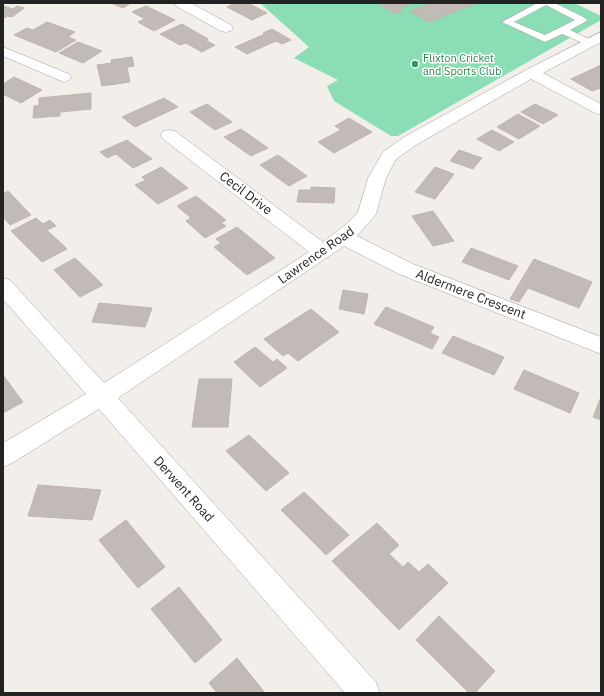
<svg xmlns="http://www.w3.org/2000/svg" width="604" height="696" viewBox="0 0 604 696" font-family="'IBM Plex Sans',sans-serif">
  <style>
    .pitch { fill: #8bddb5 }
    .building { fill: #c2bab6; stroke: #c3b4ac }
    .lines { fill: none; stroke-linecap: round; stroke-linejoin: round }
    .lane-casing { stroke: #a3a3a3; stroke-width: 1 }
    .street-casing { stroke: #a3a3a3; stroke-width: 1 }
    .lane { fill: #fff; fill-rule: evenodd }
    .street { fill: #fff; fill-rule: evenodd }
    .leisure-dot { fill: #2e9e5b; stroke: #fff; stroke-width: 1.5 }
    .labels { text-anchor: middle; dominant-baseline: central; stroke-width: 3; stroke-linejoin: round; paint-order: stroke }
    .far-leisure-label { font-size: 11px; fill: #27864d; stroke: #fff; text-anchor: start }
    .street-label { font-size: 13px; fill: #222; stroke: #fff }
  </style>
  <rect width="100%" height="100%" fill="#f2eee9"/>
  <!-- pitch -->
  <path class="pitch" d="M 260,3 L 574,3 L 601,16 L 601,20 L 398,136 L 391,136 L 334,101 L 327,86 L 338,80 L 294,58 L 309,47 Z"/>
  <!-- building -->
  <g class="building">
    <path d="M 111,3 L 131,3 L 123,8 Z"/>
    <path d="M 235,3 L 248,3 L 267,13 L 252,20 L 227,7 Z"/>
    <path d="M 378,3 L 413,3 L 399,8 L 403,11 L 395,14 Z"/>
    <path d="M 430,3 L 477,3 L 429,22 L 410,11 Z"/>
    <path d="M 3,6 L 13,9 L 17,6 L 24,8 L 12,17 L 7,16 L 3,19 Z"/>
    <path d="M 146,6 L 175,20 L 154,31 L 138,22 L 145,19 L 132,12 Z"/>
    <path d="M 47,22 L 75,32 L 68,37 L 76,40 L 56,52 L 14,35 L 27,28 L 33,30 Z"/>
    <path d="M 182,24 L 208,39 L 205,40 L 215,45 L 202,52 L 186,43 L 180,45 L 160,34 Z"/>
    <path d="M 272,29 L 291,40 L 282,44 L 276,41 L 247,54 L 235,47 L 265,34 L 263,33 Z"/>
    <path d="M 78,42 L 102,51 L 83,63 L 59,53 Z"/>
    <path d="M 132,57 L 134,66 L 127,67 L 130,82 L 102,86 L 97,65 L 112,63 L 111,60 Z"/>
    <path d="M 601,65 L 601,88 L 592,91 L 571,79 Z"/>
    <path d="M 14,77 L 42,90 L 21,103 L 3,94 L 3,84 Z"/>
    <path d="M 91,93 L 91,109 L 60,112 L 60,116 L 33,118 L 34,106 L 39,105 L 39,98 Z"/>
    <path d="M 164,98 L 178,107 L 135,127 L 122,117 Z"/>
    <path d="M 207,104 L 232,122 L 215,130 L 190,112 Z"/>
    <path d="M 535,104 L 558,115 L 543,124 L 521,112 Z"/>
    <path d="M 518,114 L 540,126 L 519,139 L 497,127 Z"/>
    <path d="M 349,118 L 372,132 L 334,153 L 318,142 L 341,130 L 335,126 Z"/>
    <path d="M 241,129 L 268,148 L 251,156 L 224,137 Z"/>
    <path d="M 492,130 L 514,142 L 499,151 L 477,139 Z"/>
    <path d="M 127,140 L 152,159 L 133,168 L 116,154 L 107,158 L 100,152 Z"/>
    <path d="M 459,150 L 482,158 L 473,169 L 450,161 Z"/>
    <path d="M 278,155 L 307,176 L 289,186 L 260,165 Z"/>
    <path d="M 161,167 L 188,188 L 158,204 L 135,185 L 146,180 L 142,177 Z"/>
    <path d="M 435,167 L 454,174 L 435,199 L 415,192 Z"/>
    <path d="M 311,187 L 335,188 L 334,203 L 297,202 L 299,190 L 311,190 Z"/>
    <path d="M 8,191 L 31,215 L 10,225 L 3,217 L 3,194 Z"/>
    <path d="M 196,196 L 226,220 L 221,223 L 226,226 L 205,238 L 186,221 L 191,218 L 177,206 Z"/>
    <path d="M 433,211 L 454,241 L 433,246 L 412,216 Z"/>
    <path d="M 36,218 L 43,224 L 50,220 L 56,226 L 47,230 L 67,249 L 42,262 L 11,231 Z"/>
    <path d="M 237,227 L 275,258 L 247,275 L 214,247 L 221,243 L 216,239 Z"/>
    <path d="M 471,248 L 518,266 L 509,280 L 462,262 Z"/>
    <path d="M 75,258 L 103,285 L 80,297 L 54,270 Z"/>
    <path d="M 534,259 L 592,282 L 579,308 L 528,288 L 519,302 L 510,299 Z"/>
    <path d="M 343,290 L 368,294 L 364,314 L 339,309 Z"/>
    <path d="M 99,303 L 152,308 L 145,327 L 92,322 Z"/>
    <path d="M 386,307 L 434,327 L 430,333 L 439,337 L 432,349 L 374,324 Z"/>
    <path d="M 311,309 L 339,332 L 298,361 L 288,353 L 283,356 L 264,339 Z"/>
    <path d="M 453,336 L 504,357 L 494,375 L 442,353 Z"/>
    <path d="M 255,347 L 273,362 L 277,359 L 287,368 L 260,387 L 234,362 Z"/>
    <path d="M 524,370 L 579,393 L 570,413 L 514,389 Z"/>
    <path d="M 3,375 L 23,402 L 3,413 Z"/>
    <path d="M 199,379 L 232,379 L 228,427 L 192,427 Z"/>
    <path d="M 601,397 L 601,420 L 593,417 Z"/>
    <path d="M 249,435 L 289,473 L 266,491 L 226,451 Z"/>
    <path d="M 38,485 L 101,490 L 92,520 L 28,516 Z"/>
    <path d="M 304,492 L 349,535 L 326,555 L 281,510 Z"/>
    <path d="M 126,520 L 165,567 L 138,588 L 99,540 Z"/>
    <path d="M 377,523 L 399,545 L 389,554 L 403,567 L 408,562 L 419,572 L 428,564 L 448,583 L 399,630 L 332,561 Z"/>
    <path d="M 179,587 L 222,640 L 195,663 L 151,609 Z"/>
    <path d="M 439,616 L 495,671 L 475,693 L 469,693 L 416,640 Z"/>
    <path d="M 237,658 L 265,693 L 217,693 L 209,683 Z"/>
  </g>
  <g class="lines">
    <!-- lane casing -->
    <g class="lane-casing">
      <path id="lane" d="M 537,3 L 555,3 L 585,18 L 587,20 L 585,22 L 570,30 L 591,40 L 593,42 L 591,44 L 585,44 L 562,34 L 545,42 L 502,22 ZM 546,5 L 575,20 L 545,35 L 514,22 Z"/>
    </g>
    <!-- street casing -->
    <g class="street-casing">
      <g id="street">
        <path d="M 174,3 L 191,3 L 231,25 L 233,28 L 231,31 L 226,32 L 221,31 L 176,6 Z"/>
        <path d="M 601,32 L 601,42 L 543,73 L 601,104 L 601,115 L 595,113 L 531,79 L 416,145 L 396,159 L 386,178 L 376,214 L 357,236 L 413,264 L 601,337 L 601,354 L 399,274 L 344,246 L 118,398 L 376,682 L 380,693 L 345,693 L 99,409 L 12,463 L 3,467 L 3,443 L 86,394 L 3,299 L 3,278 L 10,280 L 104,383 L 309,252 L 163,139 L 161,135 L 163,131 L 169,130 L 175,131 L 323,242 L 348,223 L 358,212 L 368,178 L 383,152 L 404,137 L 526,70 Z"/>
        <path d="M 3,47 L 69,74 L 72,77 L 69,80 L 64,82 L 59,80 L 3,56 Z"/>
      </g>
    </g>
    <!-- lane -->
    <use href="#lane" class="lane"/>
    <!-- street -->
    <use href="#street" class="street"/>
  </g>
  <!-- markers -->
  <circle class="leisure-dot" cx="415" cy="64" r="4"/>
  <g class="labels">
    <!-- far-leisure labels -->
    <g class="far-leisure-label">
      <text x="423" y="58">Flixton Cricket<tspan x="423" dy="13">and Sports Club</tspan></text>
    </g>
    <!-- street labels -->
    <g class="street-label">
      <text transform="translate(246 193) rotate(37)">Cecil Drive</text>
      <text transform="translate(316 255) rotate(-35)">Lawrence Road</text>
      <text transform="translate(471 294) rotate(21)">Aldermere Crescent</text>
      <text transform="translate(184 489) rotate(48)">Derwent Road</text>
    </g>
  </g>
  <!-- border -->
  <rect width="604" height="696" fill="none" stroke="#222222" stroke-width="8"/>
</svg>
